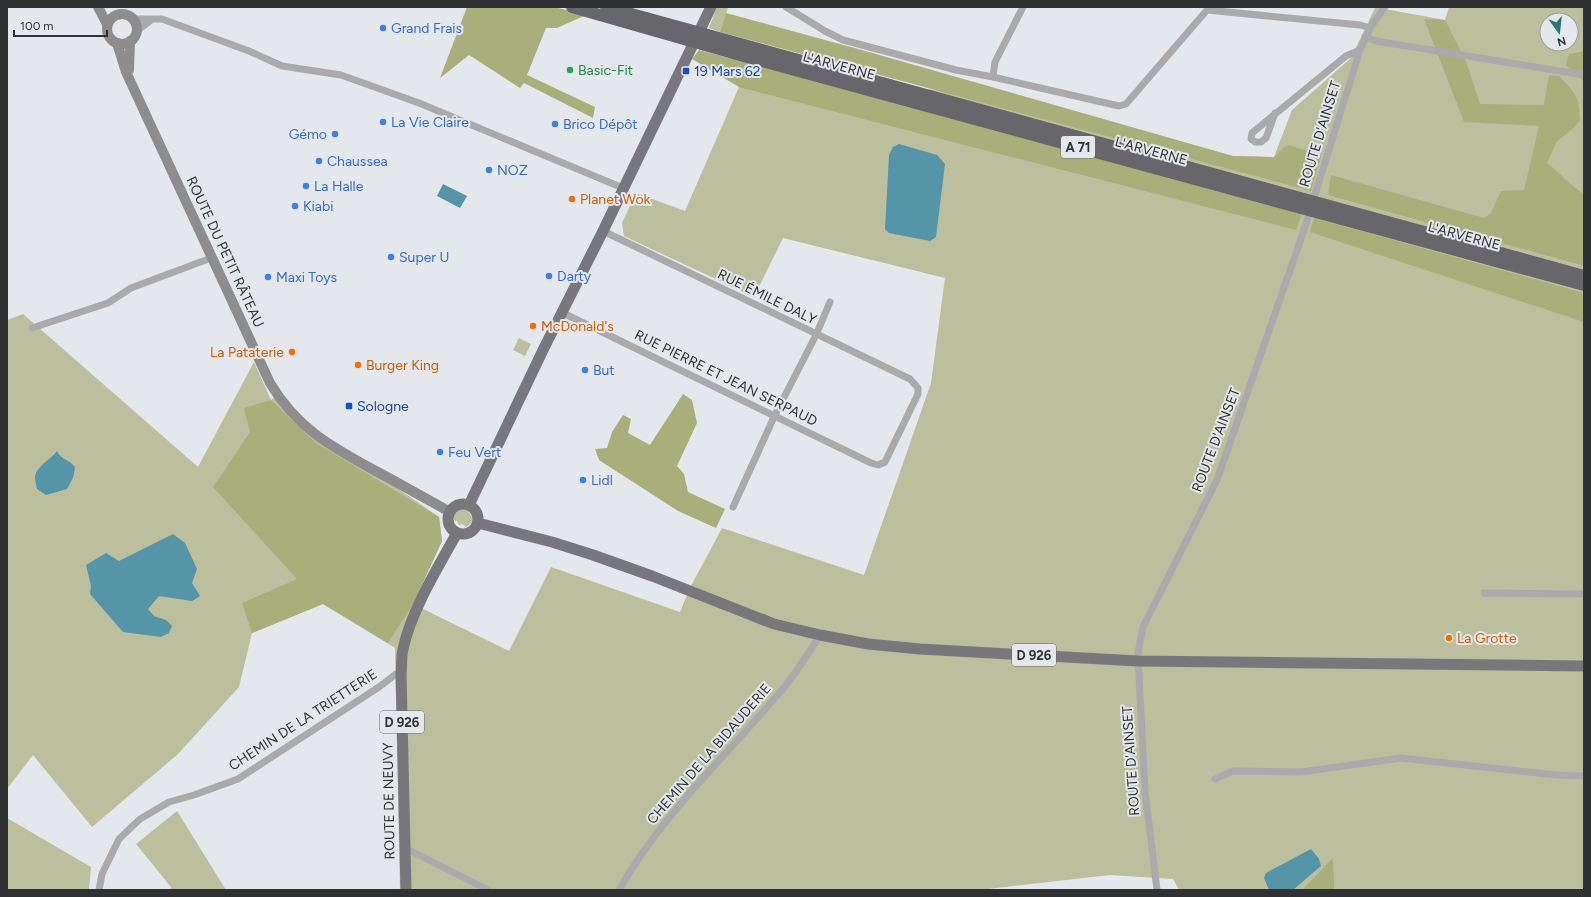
<svg xmlns="http://www.w3.org/2000/svg" width="1591" height="897" viewBox="0 0 1591 897" font-family="Figtree,sans-serif">
  <style>
    .green { fill: #bbbf9e; fill-rule: evenodd }
    .forest { fill: #a9af7b }
    .water { fill: #5694a8 }
    .lines { fill: none; stroke-linecap: round; stroke-linejoin: round }
    .street { stroke: #aaaaad; stroke-width: 7 }
    .secondary { stroke: #8d8d90; stroke-width: 10 }
    .primary { stroke: #78787c; stroke-width: 11 }
    .highway { stroke: #66666b; stroke-width: 12 }
    .shop-dot { fill: #3f7fe0; stroke: #e4e7ec; stroke-width: 1.5 }
    .leisure-dot { fill: #2e9e5b; stroke: #e4e7ec; stroke-width: 1.5 }
    .transit-dot { fill: #1a4fb4; stroke: #e4e7ec; stroke-width: 1.5 }
    .food-dot { fill: #e8710a; stroke: #e4e7ec; stroke-width: 1.5 }
    .labels { text-anchor: middle; dominant-baseline: central; stroke-width: 4; stroke-linejoin: round; paint-order: stroke }
    .shield { fill: #e4e7ec; stroke: #66686a; stroke-width: 1 }
    .shield-label { font-size: 13px; font-weight: bold; fill: #303133 }
    .shop-label { font-size: 14px; fill: #366cbe; stroke: #e4e7ec; text-anchor: start }
    .street-label { font-size: 14px; fill: #303133; stroke: #e4e7ec }
    .leisure-label { font-size: 14px; fill: #27864d; stroke: #e4e7ec; text-anchor: start }
    .transit-label { font-size: 14px; fill: #164399; stroke: #e4e7ec; text-anchor: start }
    .food-label { font-size: 14px; fill: #c56008; stroke: #e4e7ec; text-anchor: start }
  </style>
  <rect width="100%" height="100%" fill="#e4e7ec"/>
  <!-- green -->
  <g class="green">
    <path d="M 717,7 L 728,8 L 720,32 L 709,28 Z"/>
    <path d="M 1374,7 L 1445,20 L 1449,7 L 1584,7 L 1584,890 L 1179,890 L 1173,879 L 1110,875 L 979,890 L 400,890 L 395,648 L 323,604 L 252,633 L 239,687 L 178,754 L 92,827 L 33,755 L 7,789 L 7,320 L 23,314 L 198,467 L 254,362 L 271,400 L 278,396 L 321,435 L 439,517 L 442,541 L 413,604 L 509,651 L 551,567 L 680,612 L 691,586 L 722,528 L 864,575 L 931,383 L 945,278 L 783,238 L 754,297 L 624,236 L 622,223 L 636,193 L 685,211 L 739,87 L 986,90 L 1233,156 L 1274,157 L 1292,110 L 1351,58 L 1375,8 ZM 1547,20 L 1571,20 L 1571,44 L 1547,44 Z"/>
    <path d="M 519,338 L 531,344 L 525,356 L 513,350 Z"/>
    <path d="M 460,509 C 468,509 469,512 473,519 L 470,524 L 466,527 L 462,524 L 459,525 L 457,521 L 454,520 L 454,512 Z"/>
    <path d="M 177,811 L 226,890 L 170,890 L 171,887 L 136,844 Z"/>
    <path d="M 7,818 L 91,867 L 89,889 L 90,890 L 7,890 Z"/>
  </g>
  <!-- forest -->
  <g class="forest">
    <path d="M 467,7 L 554,7 L 586,15 L 557,28 L 546,28 L 527,75 L 595,107 L 593,118 L 524,83 L 520,88 L 469,55 L 440,78 Z"/>
    <path d="M 726,13 L 869,52 L 1233,156 L 1274,157 L 1284,147 L 1290,145 L 1321,156 L 1311,191 L 720,32 Z"/>
    <path d="M 1424,19 L 1445,20 L 1467,64 L 1480,104 L 1544,105 L 1549,75 L 1559,76 C 1576,94 1579,95 1580,120 L 1574,128 L 1557,141 L 1547,163 C 1560,173 1570,185 1584,194 L 1584,266 L 1328,195 L 1331,175 L 1484,218 L 1491,213 L 1501,191 L 1524,190 L 1539,126 L 1464,122 Z"/>
    <path d="M 699,50 L 1302,213 L 1296,230 L 739,87 L 692,59 Z"/>
    <path d="M 1584,51 L 1584,82 L 1566,65 L 1569,54 Z"/>
    <path d="M 1314,218 L 1584,293 L 1584,322 L 1310,232 Z"/>
    <path d="M 683,394 L 692,400 L 697,423 L 677,466 L 684,474 L 688,492 L 725,509 L 716,528 L 678,511 L 599,460 L 595,449 L 607,448 L 612,432 L 623,415 L 631,419 L 628,433 L 650,445 Z"/>
    <path d="M 271,400 L 316,443 L 439,517 L 442,541 L 413,604 L 388,643 L 323,604 L 252,633 L 242,603 L 297,579 L 213,487 L 250,432 L 244,408 Z"/>
    <path d="M 1333,858 L 1334,890 L 1302,890 Z"/>
  </g>
  <!-- water -->
  <g class="water">
    <path d="M 899,144 L 937,155 L 945,164 L 936,237 L 930,241 L 889,233 L 885,229 L 889,155 L 893,147 Z"/>
    <path d="M 443,184 L 467,196 L 460,208 L 437,196 Z"/>
    <path d="M 57,451 C 61,460 70,460 75,467 L 73,478 L 67,489 L 46,495 L 37,489 C 36,485 35,479 35,476 C 37,466 51,459 57,451 Z"/>
    <path d="M 173,534 L 185,543 L 197,569 L 192,583 L 200,596 L 192,601 L 159,596 L 148,609 L 154,616 L 166,620 L 172,626 L 169,633 L 161,637 L 123,632 L 90,594 L 91,586 L 86,565 L 106,553 L 119,561 Z"/>
    <path d="M 1311,849 L 1319,859 L 1321,866 L 1293,890 L 1269,890 L 1264,878 L 1266,873 Z"/>
  </g>
  <g class="lines">
    <!-- street -->
    <g class="street">
      <path d="M 786,7 L 825,31 L 843,40 L 956,70 L 993,77 L 1119,106 L 1126,104 L 1207,10 L 1360,25 L 1370,28"/>
      <path d="M 134,19 L 162,19 L 249,51 L 282,66 L 341,75 L 419,103 L 623,188"/>
      <path d="M 137,31 L 151,20"/>
      <path d="M 1365,37 L 1376,41 L 1584,75"/>
      <path d="M 993,77 L 995,62 L 1023,7"/>
      <path d="M 1275,113 L 1266,138 L 1261,142 L 1255,142 L 1251,139 L 1252,133 L 1346,56 L 1360,50"/>
      <path d="M 563,313 L 871,463 L 878,465 L 885,462 L 918,394 L 918,388 L 910,379 L 603,231"/>
      <path d="M 32,328 L 108,303 L 131,288 L 211,258"/>
      <path d="M 733,507 L 774,417 L 816,335 L 830,302"/>
      <path d="M 1484,593 L 1584,594"/>
      <path d="M 1215,779 L 1233,771 L 1301,772 L 1401,758 L 1556,775 L 1584,776"/>
      <path d="M 405,848 L 488,890"/>
      <path d="M 99,890 L 102,874 L 119,839 L 140,819 L 169,802 L 194,795 L 238,779 L 379,687 L 396,674 L 401,674"/>
      <path d="M 619,890 C 663,812 730,753 786,685 C 798,670 809,652 820,635"/>
      <path d="M 1157,890 L 1145,791 L 1139,676 L 1138,653 L 1143,627 L 1217,480 L 1303,233 L 1360,50 L 1370,28 L 1385,7"/>
    </g>
    <!-- secondary -->
    <g class="secondary">
      <path d="M 98,7 L 107,24"/>
      <circle cx="122" cy="29" r="15"/>
      <path d="M 117,43 L 126,72 L 270,383 C 297,428 330,446 374,470 C 400,484 425,498 450,512"/>
      <path d="M 129,70 L 130,41"/>
    </g>
    <!-- primary -->
    <g class="primary">
      <circle cx="463" cy="519" r="15"/>
      <path d="M 469,505 L 544,348 L 603,231 L 711,7"/>
      <path d="M 478,523 L 552,542 L 593,555 L 652,576 L 774,624 L 820,635 L 868,644 L 920,649 L 1138,661 L 1584,666"/>
      <path d="M 406,890 L 401,674 C 402,666 401,657 403,649 C 411,611 438,567 457,533"/>
    </g>
    <!-- highway -->
    <g class="highway">
      <path d="M 572,7 L 740,55 L 1584,285"/>
      <path d="M 606,7 L 1584,276"/>
    </g>
  </g>
  <!-- markers -->
  <g class="shop-dot">
    <circle cx="383" cy="28" r="4"/>
    <circle cx="383" cy="122" r="4"/>
    <circle cx="555" cy="124" r="4"/>
    <circle cx="335" cy="134" r="4"/>
    <circle cx="319" cy="161" r="4"/>
    <circle cx="489" cy="170" r="4"/>
    <circle cx="306" cy="186" r="4"/>
    <circle cx="295" cy="206" r="4"/>
    <circle cx="391" cy="257" r="4"/>
    <circle cx="549" cy="276" r="4"/>
    <circle cx="268" cy="277" r="4"/>
    <circle cx="585" cy="370" r="4"/>
    <circle cx="440" cy="452" r="4"/>
    <circle cx="583" cy="480" r="4"/>
  </g>
  <circle class="leisure-dot" cx="570" cy="70" r="4"/>
  <g class="transit-dot">
    <rect x="682" y="67" width="8" height="8" rx="2"/>
    <rect x="345" y="402" width="8" height="8" rx="2"/>
  </g>
  <g class="food-dot">
    <circle cx="572" cy="199" r="4"/>
    <circle cx="533" cy="326" r="4"/>
    <circle cx="292" cy="352" r="4"/>
    <circle cx="358" cy="365" r="4"/>
    <circle cx="1449" cy="638" r="4"/>
  </g>
  <g class="labels">
    <!-- shield labels -->
    <g class="shield">
      <rect x="1061" y="136" width="34" height="22" rx="3"/>
      <rect x="1012" y="644" width="44" height="22" rx="3"/>
      <rect x="380" y="711" width="44" height="22" rx="3"/>
    </g>
    <g class="shield-label">
      <text x="1078" y="147">A 71</text>
      <text x="1034" y="655">D 926</text>
      <text x="402" y="722">D 926</text>
    </g>
    <!-- shop labels -->
    <g class="shop-label">
      <text x="391" y="28">Grand Frais</text>
      <text x="391" y="122">La Vie Claire</text>
      <text x="563" y="124">Brico Dépôt</text>
      <text x="327" y="134" text-anchor="end">Gémo</text>
      <text x="327" y="161">Chaussea</text>
      <text x="497" y="170">NOZ</text>
      <text x="314" y="186">La Halle</text>
      <text x="303" y="206">Kiabi</text>
      <text x="399" y="257">Super U</text>
      <text x="557" y="276">Darty</text>
      <text x="276" y="277">Maxi Toys</text>
      <text x="593" y="370">But</text>
      <text x="448" y="452">Feu Vert</text>
      <text x="591" y="480">Lidl</text>
    </g>
    <!-- street labels -->
    <g class="street-label">
      <text transform="translate(839 66) rotate(15)">L'ARVERNE</text>
      <text transform="translate(1320 134) rotate(-73)">ROUTE D'AINSET</text>
      <text transform="translate(1151 151) rotate(15)">L'ARVERNE</text>
      <text transform="translate(1464 236) rotate(15)">L'ARVERNE</text>
      <text transform="translate(225 252) rotate(65)">ROUTE DU PETIT RÂTEAU</text>
      <text transform="translate(767 297) rotate(26)">RUE ÉMILE DALY</text>
      <text transform="translate(726 378) rotate(26)">RUE PIERRE ET JEAN SERPAUD</text>
      <text transform="translate(1216 440) rotate(-69)">ROUTE D'AINSET</text>
      <text transform="translate(303 720) rotate(-33)">CHEMIN DE LA TRIETTERIE</text>
      <text transform="translate(709 754) rotate(-49)">CHEMIN DE LA BIDAUDERIE</text>
      <text transform="translate(1131 761) rotate(-94)">ROUTE D'AINSET</text>
      <text transform="translate(389 801) rotate(-91)">ROUTE DE NEUVY</text>
    </g>
    <!-- leisure labels -->
    <g class="leisure-label">
      <text x="578" y="70">Basic-Fit</text>
    </g>
    <!-- transit labels -->
    <g class="transit-label">
      <text x="694" y="71">19 Mars 62</text>
      <text x="357" y="406">Sologne</text>
    </g>
    <!-- food labels -->
    <g class="food-label">
      <text x="580" y="199">Planet Wok</text>
      <text x="541" y="326">McDonald's</text>
      <text x="284" y="352" text-anchor="end">La Pataterie</text>
      <text x="366" y="365">Burger King</text>
      <text x="1457" y="638">La Grotte</text>
    </g>
  </g>
  <!-- border -->
  <rect width="1591" height="897" fill="none" stroke="#303133" stroke-width="16"/>
  <!-- north arrow -->
  <g transform="translate(1559 32) rotate(165)"><circle r="19" fill="#e4e7ec" stroke="#9c9ea2"/>
  <path d="M0-3L7 15L0 10L-7 15Z" fill="#2b7573"/>
  <text y="-6" font-size="11" font-weight="bold" text-anchor="middle" fill="#303133">N</text>
  </g>
  <!-- scale -->
  <path d="M14 30v6h93v-6" fill="none" stroke="#303133" stroke-width="2"/>
  <text x="20" y="30" font-size="12" fill="#303133" stroke="#e4e7ec" stroke-width="3" paint-order="stroke">100 m</text>
</svg>
